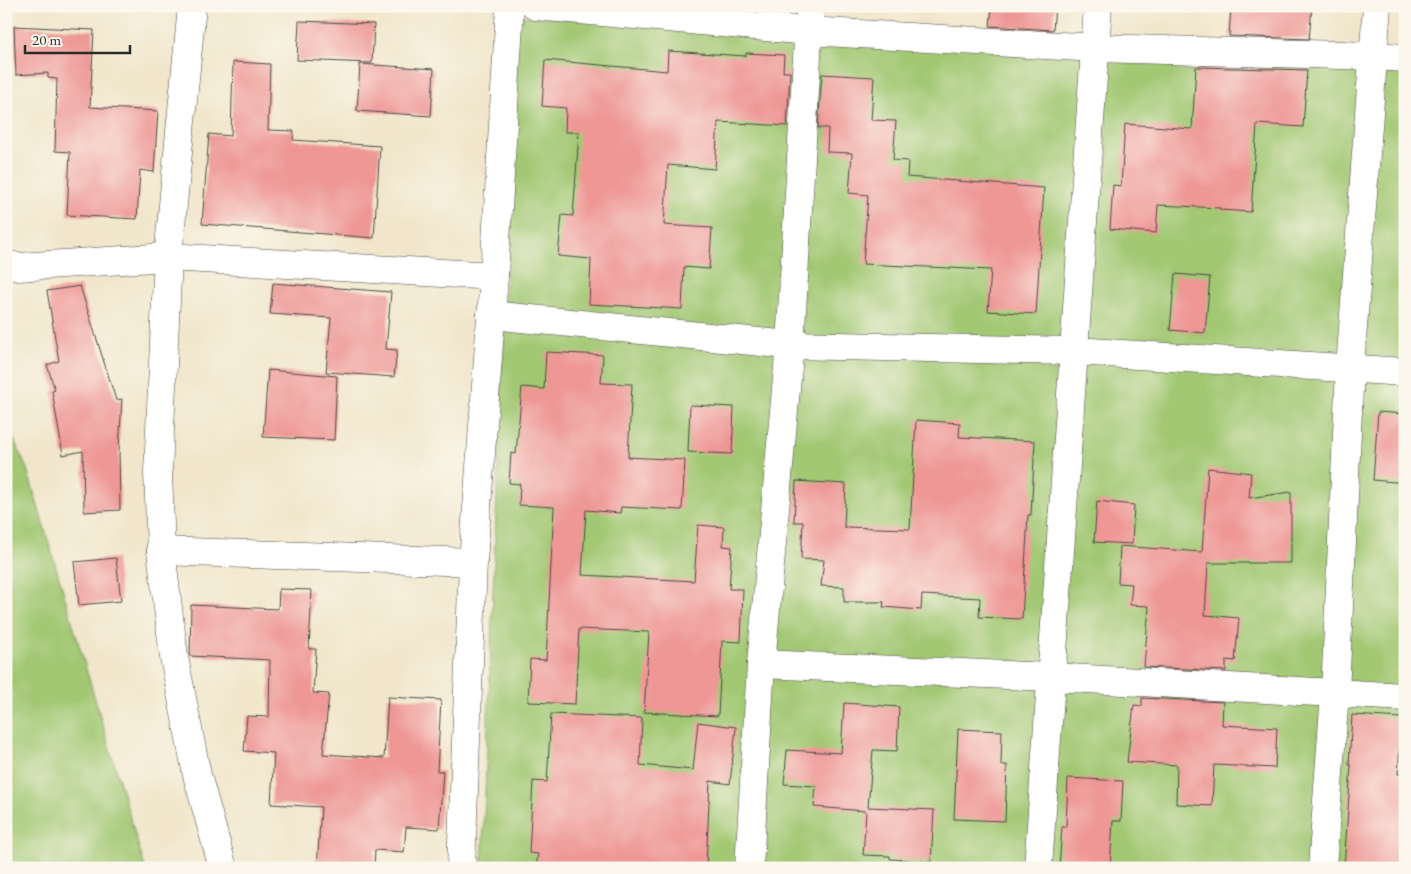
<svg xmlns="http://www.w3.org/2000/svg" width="1411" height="874" viewBox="0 0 1411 874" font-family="'EB Garamond',serif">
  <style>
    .green { fill: #a2c873; stroke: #667a4f }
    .building { fill: #ee9795 }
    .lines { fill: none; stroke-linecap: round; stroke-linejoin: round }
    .minor-casing { stroke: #494743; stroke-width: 29 }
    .minor { stroke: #fff; stroke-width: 28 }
  </style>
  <rect width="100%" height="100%" fill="#fbf7ec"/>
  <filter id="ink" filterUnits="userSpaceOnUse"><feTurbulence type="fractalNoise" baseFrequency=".02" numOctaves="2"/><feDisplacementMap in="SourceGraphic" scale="10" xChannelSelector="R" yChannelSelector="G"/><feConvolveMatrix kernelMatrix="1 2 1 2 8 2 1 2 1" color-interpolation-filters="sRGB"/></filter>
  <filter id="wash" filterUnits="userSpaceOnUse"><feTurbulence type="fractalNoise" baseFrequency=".0096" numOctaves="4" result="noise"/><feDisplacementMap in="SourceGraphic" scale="20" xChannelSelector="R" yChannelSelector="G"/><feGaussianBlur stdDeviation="1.12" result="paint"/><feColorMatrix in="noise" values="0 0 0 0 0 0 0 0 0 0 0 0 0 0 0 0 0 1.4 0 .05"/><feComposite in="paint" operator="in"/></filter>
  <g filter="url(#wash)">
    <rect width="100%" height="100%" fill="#f1e6cb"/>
    <!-- green -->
    <g class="green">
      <path d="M 516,16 L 1405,58 L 1405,868 L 482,868 Z"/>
      <path d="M 6,422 L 27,469 L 145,868 L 6,868 Z"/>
    </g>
    <g id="blocks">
      <!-- building -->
      <g class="building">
        <path d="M 992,6 L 1055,6 L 1053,30 L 990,26 Z"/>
        <path d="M 1231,6 L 1312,6 L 1309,39 L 1229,36 Z"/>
        <path d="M 299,21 L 374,24 L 372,63 L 297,60 Z"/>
        <path d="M 14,26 L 94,30 L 90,107 L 158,111 L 154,172 L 140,170 L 137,219 L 67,215 L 70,152 L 55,151 L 57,79 L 48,78 L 48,73 L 16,75 Z"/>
        <path d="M 668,51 L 746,56 L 746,53 L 784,55 L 783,72 L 790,72 L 787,126 L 718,122 L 715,169 L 668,165 L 664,225 L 712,228 L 709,269 L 684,267 L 682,309 L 589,304 L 591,259 L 558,256 L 562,215 L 573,216 L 579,132 L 565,132 L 566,108 L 542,106 L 545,60 L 667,71 Z"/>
        <path d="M 233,62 L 270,64 L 268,130 L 294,131 L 293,140 L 380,146 L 374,238 L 202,224 L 209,134 L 231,136 Z"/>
        <path d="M 360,64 L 434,69 L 431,116 L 357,111 Z"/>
        <path d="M 1196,67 L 1307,70 L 1303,127 L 1257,124 L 1251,212 L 1220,210 L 1220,208 L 1158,205 L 1156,233 L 1110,229 L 1113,185 L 1121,186 L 1125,124 L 1192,129 Z"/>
        <path d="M 822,74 L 874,77 L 871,120 L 896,121 L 893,160 L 908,161 L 907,177 L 1044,188 L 1036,314 L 988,311 L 991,270 L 863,264 L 868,195 L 849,193 L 852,153 L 827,152 L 828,128 L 818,128 Z"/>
        <path d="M 1175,274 L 1210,277 L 1205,333 L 1170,330 Z"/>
        <path d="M 273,283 L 391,292 L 386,349 L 397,350 L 394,377 L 326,372 L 331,318 L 270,314 Z"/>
        <path d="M 80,286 L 116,400 L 122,399 L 119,449 L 120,510 L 84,512 L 83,451 L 63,455 L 52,391 L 55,390 L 47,365 L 59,361 L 47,291 Z"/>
        <path d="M 546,352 L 603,355 L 601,383 L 632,384 L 628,457 L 685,460 L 682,510 L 621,507 L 620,513 L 586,510 L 582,575 L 694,581 L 698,525 L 724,527 L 723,546 L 732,547 L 729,589 L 743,589 L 741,642 L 722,641 L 718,716 L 644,712 L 649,632 L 579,629 L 575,704 L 528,702 L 530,659 L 546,660 L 554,507 L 519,505 L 520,484 L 509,483 L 511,453 L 516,454 L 522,387 L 544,389 Z"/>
        <path d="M 268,370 L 337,376 L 334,440 L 263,437 Z"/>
        <path d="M 690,405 L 734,407 L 732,454 L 688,452 Z"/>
        <path d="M 1378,412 L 1405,414 L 1405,483 L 1373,480 Z"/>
        <path d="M 916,420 L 960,423 L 959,437 L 1035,441 L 1031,515 L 1028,515 L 1022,619 L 979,617 L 980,598 L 922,595 L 921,610 L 883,607 L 884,602 L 844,602 L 844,587 L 821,586 L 824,560 L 801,559 L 803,522 L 794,522 L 796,481 L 846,484 L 844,527 L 910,529 Z"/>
        <path d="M 1208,468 L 1251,473 L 1249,498 L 1291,492 L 1291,563 L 1208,563 L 1205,615 L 1239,618 L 1235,661 L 1226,660 L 1226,671 L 1144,667 L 1149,606 L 1130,605 L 1132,584 L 1118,583 L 1120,546 L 1202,552 Z"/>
        <path d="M 1097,501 L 1134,505 L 1132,544 L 1094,542 Z"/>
        <path d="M 116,558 L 121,601 L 79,605 L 74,562 Z"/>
        <path d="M 279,589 L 312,590 L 309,649 L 316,649 L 313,693 L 329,694 L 323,754 L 384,758 L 388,697 L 441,700 L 437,771 L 443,771 L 439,829 L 406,827 L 404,852 L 375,850 L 374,868 L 317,868 L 321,807 L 271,804 L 274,753 L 244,751 L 247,716 L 269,717 L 270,660 L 190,656 L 191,605 L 278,609 Z"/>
        <path d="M 1142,698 L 1223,702 L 1222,725 L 1277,728 L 1275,768 L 1214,765 L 1212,806 L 1176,804 L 1177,765 L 1127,762 L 1134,705 L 1142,706 Z"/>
        <path d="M 844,703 L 899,707 L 897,751 L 873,750 L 868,807 L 934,810 L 931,862 L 890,859 L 890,856 L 863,855 L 866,811 L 814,807 L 816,786 L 784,784 L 787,750 L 841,753 Z"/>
        <path d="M 551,714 L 642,718 L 640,765 L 693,770 L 698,722 L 736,727 L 730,784 L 710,781 L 706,868 L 536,868 L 538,854 L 529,853 L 533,781 L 547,782 Z"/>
        <path d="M 1352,715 L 1402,718 L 1398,774 L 1405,774 L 1405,868 L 1344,868 L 1351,765 L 1349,765 Z"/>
        <path d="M 958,729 L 1002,731 L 1001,765 L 1007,765 L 1005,821 L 954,819 Z"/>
        <path d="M 1068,778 L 1123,781 L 1121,821 L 1113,821 L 1110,868 L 1059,868 L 1062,827 L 1066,827 Z"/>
      </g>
    </g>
  </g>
  <g filter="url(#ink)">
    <use href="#blocks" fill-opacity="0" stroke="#494743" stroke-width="1"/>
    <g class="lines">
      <!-- minor casing -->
      <g class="minor-casing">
        <g id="minor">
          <path d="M 192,6 L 168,257 L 158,472 L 161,551 L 174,657 L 197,775 L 223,868"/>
          <path d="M 536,6 L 808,31 L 1096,48 L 1374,56 L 1405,58"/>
          <path d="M 6,264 L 18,267 L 168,257 L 494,276"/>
          <path d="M 491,315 L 790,345 L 1075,351 L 1405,372"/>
          <path d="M 161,551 L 473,562"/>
          <path d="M 761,664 L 1051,677 L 1405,697"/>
          <path d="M 461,868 L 473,562 L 494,276 L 510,6"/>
          <path d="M 749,868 L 761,664 L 790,345 L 810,6"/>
          <path d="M 1038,868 L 1098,6"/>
          <path d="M 1322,868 L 1335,693 L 1350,368 L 1377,6"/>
        </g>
      </g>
      <!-- minor -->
      <use href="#minor" class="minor"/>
    </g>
  </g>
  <!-- margin -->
  <rect width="1411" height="874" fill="none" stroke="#fbf7ec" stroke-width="25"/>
  <!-- scale -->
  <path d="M25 45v8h105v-8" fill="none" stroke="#2b2b2b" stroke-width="2.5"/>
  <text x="32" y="45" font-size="15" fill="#2b2b2b" stroke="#fbf7ec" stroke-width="4" paint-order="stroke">20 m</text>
</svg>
